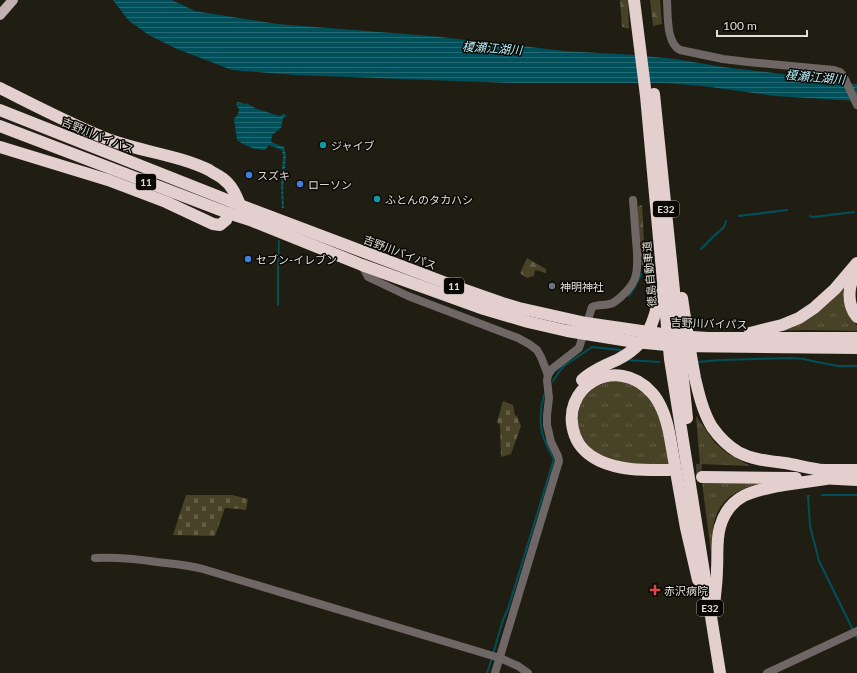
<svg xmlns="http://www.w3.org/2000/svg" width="857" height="673" viewBox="0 0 857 673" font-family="Lato,'Noto Sans JP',sans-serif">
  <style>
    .grass { fill: url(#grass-tufts) }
    .forest { fill: url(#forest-firs) }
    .cemetery { fill: url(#cemetery-stones) }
    .water { fill: url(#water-rules) }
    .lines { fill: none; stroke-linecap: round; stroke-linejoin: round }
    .stream { stroke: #00505b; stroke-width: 2 }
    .highway-tunnel { stroke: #3d3b30; stroke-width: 12; stroke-dasharray: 12 6; stroke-linecap: butt }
    .minor { stroke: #6f6766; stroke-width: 8 }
    .major { stroke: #c2b1b0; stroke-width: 10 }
    .highway { stroke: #e3cfcd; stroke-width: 12 }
    .culture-dot { fill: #0f9aa8; stroke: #090804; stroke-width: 1.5 }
    .shop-dot { fill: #3f7fe0; stroke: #090804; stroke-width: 1.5 }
    .worship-dot { fill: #6b7280; stroke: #090804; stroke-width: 1.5 }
    .health-dot { fill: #e0444e; stroke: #090804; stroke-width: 1.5 }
    .labels { text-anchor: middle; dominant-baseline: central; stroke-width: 3; stroke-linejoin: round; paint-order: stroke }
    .shield { fill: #090804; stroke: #a09e98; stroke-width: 1 }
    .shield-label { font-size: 10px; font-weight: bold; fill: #e1dfd7 }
    .street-label { font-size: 11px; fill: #e1dfd7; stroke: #090804 }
    .poi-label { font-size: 11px; fill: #e1dfd7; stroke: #090804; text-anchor: start }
    .water-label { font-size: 12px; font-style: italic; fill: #b5edf8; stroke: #090804 }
  </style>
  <defs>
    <pattern id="grass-tufts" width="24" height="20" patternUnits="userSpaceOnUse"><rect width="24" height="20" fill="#484227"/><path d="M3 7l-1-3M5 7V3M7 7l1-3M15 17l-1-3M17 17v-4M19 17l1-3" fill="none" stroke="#625d46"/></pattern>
    <pattern id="forest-firs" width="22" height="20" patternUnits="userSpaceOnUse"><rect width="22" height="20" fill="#484227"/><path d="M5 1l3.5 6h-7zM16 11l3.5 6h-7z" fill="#625d46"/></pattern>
    <pattern id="cemetery-stones" width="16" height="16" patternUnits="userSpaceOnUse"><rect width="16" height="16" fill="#484227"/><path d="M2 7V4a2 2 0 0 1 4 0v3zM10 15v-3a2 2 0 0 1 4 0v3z" fill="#625d46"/></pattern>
    <pattern id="water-rules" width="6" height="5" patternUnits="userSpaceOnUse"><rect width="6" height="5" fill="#00505b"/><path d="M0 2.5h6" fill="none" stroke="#256972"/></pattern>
  </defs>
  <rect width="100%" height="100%" fill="#201e12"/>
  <!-- grass -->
  <g class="grass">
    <path d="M 845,286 L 853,321 L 857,325 L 857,331 L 806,330 L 778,331 Z"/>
    <path d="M 618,380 C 625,382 632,384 639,388 C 662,403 665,441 670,465 C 648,465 624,465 604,456 C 596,453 586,446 582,439 C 575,426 577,400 590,391 C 599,384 607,382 618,380 Z"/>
    <path d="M 696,416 L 715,443 L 727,453 L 750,466 L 700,464 Z"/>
    <path d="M 702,482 L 758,482 L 758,484 C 736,490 720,499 714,522 C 712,532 712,544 711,554 Z"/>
  </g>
  <!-- forest -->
  <g class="forest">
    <path d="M 620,0 L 628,0 L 629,29 L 622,27 Z"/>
    <path d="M 650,0 L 660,0 L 662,24 L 653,26 Z"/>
    <path d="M 642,205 L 645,260 L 643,266 C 637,253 638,221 638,206 Z"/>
    <path d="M 527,258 L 546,269 L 546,273 L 535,270 L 534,276 L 527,278 L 520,273 Z"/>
  </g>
  <!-- cemetery -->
  <g class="cemetery">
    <path d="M 503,401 L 513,405 L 515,415 L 517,416 L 521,426 L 511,454 L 501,457 L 500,425 L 497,422 Z"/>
    <path d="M 186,495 L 232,495 L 248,499 L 246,510 L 239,509 L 225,508 L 215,536 L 173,535 Z"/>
  </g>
  <!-- water -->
  <g class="water">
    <path d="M 113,0 L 172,0 L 195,11 L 277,24 L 431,36 L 565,51 L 634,55 L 675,59 L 723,67 L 791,75 L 835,82 L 857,84 L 857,101 L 775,96 L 703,86 L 664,83 L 509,83 L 295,75 L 232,70 L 177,49 L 149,35 L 129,21 Z"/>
    <path d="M 237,102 L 243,103 L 244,105 L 246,103 L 257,109 L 270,113 L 279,116 L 284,114 L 287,116 L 283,118 L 281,128 L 272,135 L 271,142 L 284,147 L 286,156 L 283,190 L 284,208 L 282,208 L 281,184 L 283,157 L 282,150 L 269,145 L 265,150 C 254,150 245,146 237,140 L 234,119 L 238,114 L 239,109 L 236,105 Z"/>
  </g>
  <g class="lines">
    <!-- stream -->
    <g class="stream">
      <path d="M 739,216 L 787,210"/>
      <path d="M 810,216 L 813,217 L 854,212"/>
      <path d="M 701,249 L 714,236 L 724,227 L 726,221"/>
      <path d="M 638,281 L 641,274"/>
      <path d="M 629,296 L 636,285"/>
      <path d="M 278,305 L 278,264 L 279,241"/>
      <path d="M 628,360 L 659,362"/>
      <path d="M 697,362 L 721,360 L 791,358 L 804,359 L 812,361 L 838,366 L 857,366"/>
      <path d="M 553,381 L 559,372 L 564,366 L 592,347 L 621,350"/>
      <path d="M 822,495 L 857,495"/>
      <path d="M 809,496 L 808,496 L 810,526 L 819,561 L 853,630"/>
      <path d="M 855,634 L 857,638"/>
      <path d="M 493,654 L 503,620 L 508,609 L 554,459 C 550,452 547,446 544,439 C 539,426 540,408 544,395"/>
      <path d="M 487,673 L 492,658"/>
    </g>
    <!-- highway-tunnel -->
    <path class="highway-tunnel" d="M 678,470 L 702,470"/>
    <!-- minor -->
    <g class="minor">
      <path d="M 667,0 C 668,14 666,43 680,50 L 723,59 L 748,62 L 834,70 L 840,72 L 843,75 L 857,105"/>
      <path d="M 362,265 L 368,277 L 408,296 L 518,338 L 529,344 L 537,350 L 541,357 L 548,375 L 547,380 L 549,398 L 547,415 L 547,425 L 551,442 L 558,456 L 559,461 L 495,673"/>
      <path d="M 548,375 L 552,369 L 579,348 L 592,307 C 598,304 606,306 613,303 C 621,298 632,287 635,278 C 639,266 637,252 636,240 C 635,227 634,214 633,200"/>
      <path d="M 95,558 C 116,557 137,559 157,562 C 173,564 188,565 203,569 L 500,658 L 518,666 L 528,673"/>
      <path d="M 767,673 L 857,631"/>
    </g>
    <!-- major -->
    <path class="major" d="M 0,15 L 13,0"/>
    <!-- highway -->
    <g class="highway">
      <path d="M 634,0 L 646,96 L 670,359 L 720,673"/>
      <path d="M 0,88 C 36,106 72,125 110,140 C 143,152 178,155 209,170 C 213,173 218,175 222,178 C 232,185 236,195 240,205"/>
      <path d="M 654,94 L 687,418"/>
      <path d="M 0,110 L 240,205 L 462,289 L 502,303 L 519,308 L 586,323 L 676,336 L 708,338 L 857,338"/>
      <path d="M 0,126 L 228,213 L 250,220 L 362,265 L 484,309 L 528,322 L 567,331 L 635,342 L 677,346 L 857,348"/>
      <path d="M 0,147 L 108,180 L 166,202 L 213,224 L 220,225 L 226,220 L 228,213"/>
      <path d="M 857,272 C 847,285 847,305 857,317"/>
      <path d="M 682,298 C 686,325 690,352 695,378 C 699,395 703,412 712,427 C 719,437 728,446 738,452 C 753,460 769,461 785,463 C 798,465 811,469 824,470 C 835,470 846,470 857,470"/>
      <path d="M 750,333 L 782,325 L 799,318 L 814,308 L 835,289 L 857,263"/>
      <path d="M 582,380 C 591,371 605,365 617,360 C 647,345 655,323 660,291"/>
      <path d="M 669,470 C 645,470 622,471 600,461 C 589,456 579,447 575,436 C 557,387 617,353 652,393 C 661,403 666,418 669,432 L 686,528 L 698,580"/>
      <path d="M 702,477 L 796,478"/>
      <path d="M 818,478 L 857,480"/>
      <path d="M 714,606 C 715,594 717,582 717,569 C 718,556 716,540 720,527 C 729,494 755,490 784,485 C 798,483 812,481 826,479"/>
    </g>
  </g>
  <!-- markers -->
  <g class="culture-dot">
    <circle cx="323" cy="145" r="4"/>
    <circle cx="377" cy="199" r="4"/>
  </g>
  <g class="shop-dot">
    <circle cx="249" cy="175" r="4"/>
    <circle cx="300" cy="184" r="4"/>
    <circle cx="248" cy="259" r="4"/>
  </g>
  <circle class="worship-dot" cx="552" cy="286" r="4"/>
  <path class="health-dot" d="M653 584h4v4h4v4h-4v4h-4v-4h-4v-4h4z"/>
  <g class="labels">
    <!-- shield labels -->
    <g class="shield">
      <rect x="136" y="174" width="20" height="16" rx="3"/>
      <rect x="653" y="201" width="26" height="16" rx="3"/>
      <rect x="444" y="278" width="20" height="16" rx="3"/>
      <rect x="697" y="600" width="26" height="16" rx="3"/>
    </g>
    <g class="shield-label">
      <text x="146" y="182">11</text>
      <text x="666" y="209">E32</text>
      <text x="454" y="286">11</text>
      <text x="710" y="608">E32</text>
    </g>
    <!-- street labels -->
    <g class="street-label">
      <text transform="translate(98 135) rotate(22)">吉野川バイパス</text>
      <text transform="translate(400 252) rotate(21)">吉野川バイパス</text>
      <text transform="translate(649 274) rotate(-95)">徳島自動車道</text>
      <text transform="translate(709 323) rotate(2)">吉野川バイパス</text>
    </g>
    <!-- poi labels -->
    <g class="poi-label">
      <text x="331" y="145">ジャイブ</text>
      <text x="257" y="175">スズキ</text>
      <text x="308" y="184">ローソン</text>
      <text x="385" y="199">ふとんのタカハシ</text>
      <text x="256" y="259">セブン-イレブン</text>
      <text x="560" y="286">神明神社</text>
      <text x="664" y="590">赤沢病院</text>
    </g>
    <!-- water labels -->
    <g class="water-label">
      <text transform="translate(492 48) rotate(4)">榎瀬江湖川</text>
      <text transform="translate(815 77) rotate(5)">榎瀬江湖川</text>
    </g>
  </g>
  <!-- scale -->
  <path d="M717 30v6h90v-6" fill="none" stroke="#e1dfd7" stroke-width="2"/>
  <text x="723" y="30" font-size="12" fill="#e1dfd7" stroke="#090804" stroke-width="3" paint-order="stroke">100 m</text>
</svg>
